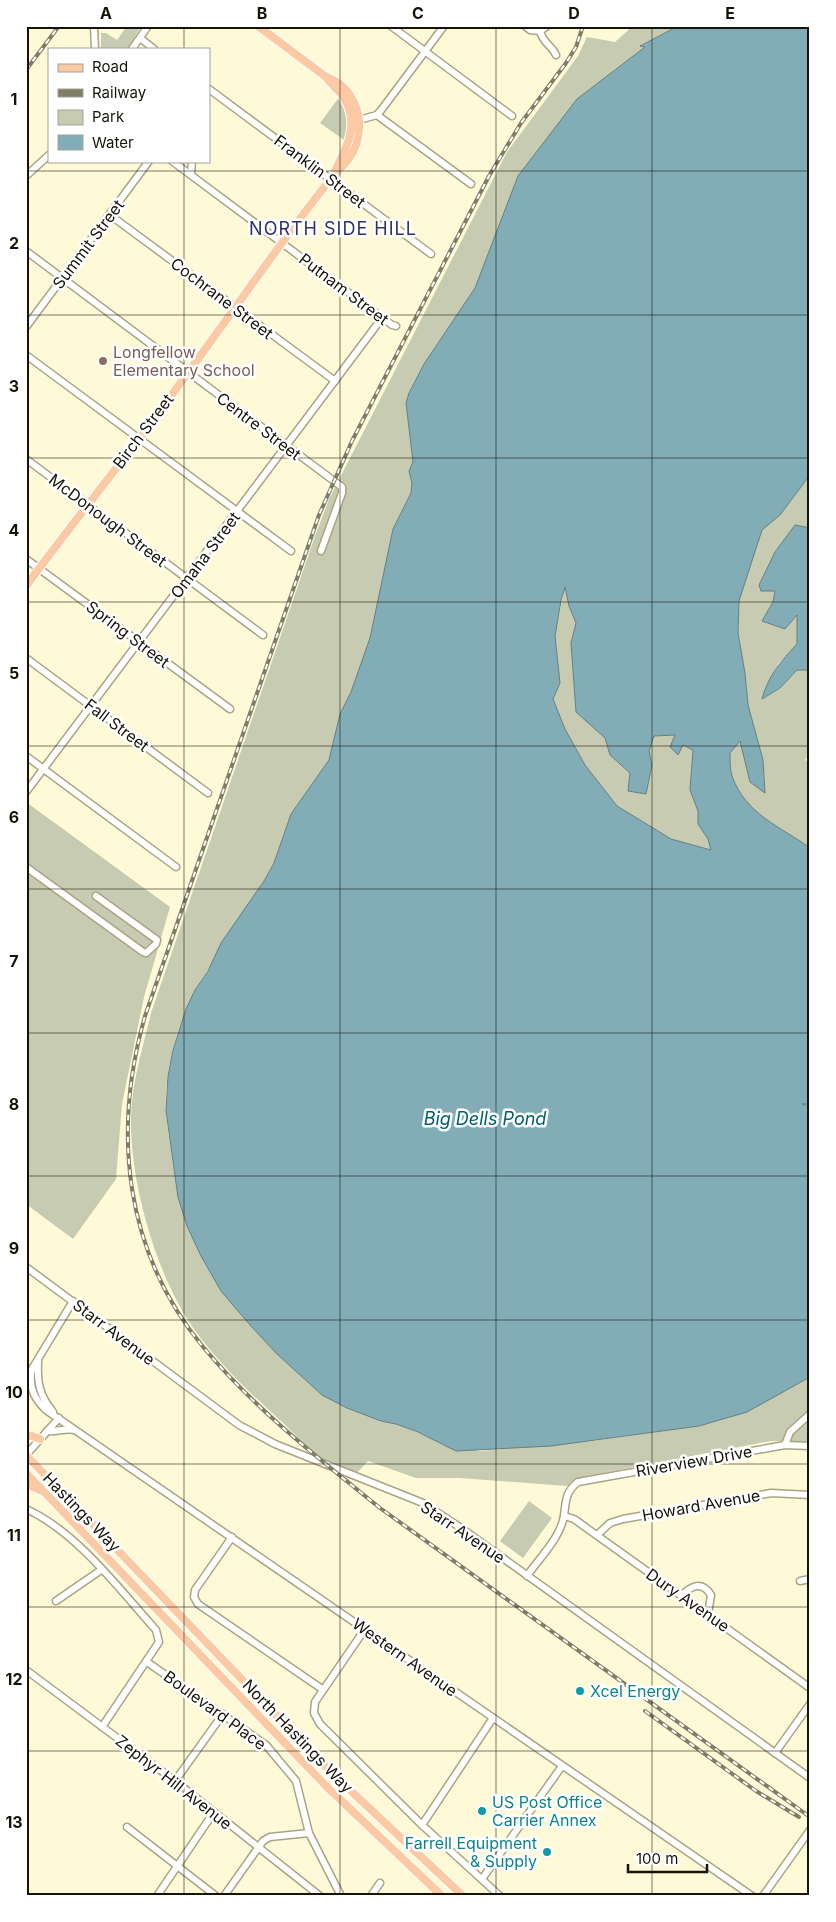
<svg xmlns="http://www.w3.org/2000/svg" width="836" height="1922" viewBox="0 0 836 1922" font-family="Inter,sans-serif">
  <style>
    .green { fill: #c7cbb1 }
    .water { fill: #82adb7; stroke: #627f82; fill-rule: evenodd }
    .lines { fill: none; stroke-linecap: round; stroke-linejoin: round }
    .minor-casing { stroke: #aaa484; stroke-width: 9 }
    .major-casing { stroke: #fff; stroke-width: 10 }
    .minor { stroke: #fff; stroke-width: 6 }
    .major { stroke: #fbcaa4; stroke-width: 8 }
    .rail-casing { stroke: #807d66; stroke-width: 4 }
    .rail { stroke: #fff; stroke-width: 2; stroke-dasharray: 5.5; stroke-linecap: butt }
    .grid { fill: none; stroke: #161408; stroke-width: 1; stroke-opacity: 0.55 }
    .education-dot { fill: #8d6e63; stroke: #fff; stroke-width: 2 }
    .culture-dot { fill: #0f9aa8; stroke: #fff; stroke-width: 2 }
    .labels { text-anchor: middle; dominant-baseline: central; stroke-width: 5; stroke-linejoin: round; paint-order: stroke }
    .street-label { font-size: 16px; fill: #161408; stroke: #fff }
    .education-label { font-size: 16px; fill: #785e54; stroke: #fff; text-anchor: start }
    .culture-label { font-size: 16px; fill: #0d838f; stroke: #fff; text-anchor: start }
    .neighbourhood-label { font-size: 18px; letter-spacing: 1px; fill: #2f336d; stroke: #fff }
    .water-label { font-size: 18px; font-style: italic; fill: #02616f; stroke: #fff }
    .neatline { fill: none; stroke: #161408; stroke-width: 2 }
    .grid-label { font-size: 16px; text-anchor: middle; font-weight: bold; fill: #161408 }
  </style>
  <rect width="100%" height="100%" fill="#fef9d6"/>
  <!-- green -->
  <g class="green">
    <path d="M 127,26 L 141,26 L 128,49 L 101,49 L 101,33 L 106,33 L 117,40 Z"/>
    <path d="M 633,26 L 678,26 L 641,45 L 646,47 L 519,176 L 475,288 L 424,364 L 409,393 L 406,404 L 413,462 L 409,471 L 412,483 L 411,493 L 393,529 L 370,638 L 351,692 L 340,714 L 329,760 L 291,814 L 274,863 L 264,881 L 195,990 C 177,1027 164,1070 166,1112 C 167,1127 170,1142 172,1157 C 178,1196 184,1220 201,1256 L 373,1418 L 381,1421 L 396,1424 L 432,1438 L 480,1451 L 592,1441 L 699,1426 C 741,1415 773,1397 810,1377 L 810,1442 L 771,1441 L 587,1476 L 575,1480 L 567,1486 L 460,1478 L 416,1478 L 368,1461 L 354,1476 C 348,1472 342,1467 335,1463 C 330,1461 323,1460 318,1456 C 305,1446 294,1433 282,1422 C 250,1393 219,1364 194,1329 C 155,1275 125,1168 132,1102 C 135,1072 144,1043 151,1013 L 315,536 L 329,499 L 507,152 L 578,56 L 587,37 L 615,42 Z"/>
    <path d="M 340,96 L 348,114 L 347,142 L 320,123 Z"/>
    <path d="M 810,475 L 810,528 L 795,525 L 775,552 L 759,585 L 775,590 L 773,602 L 763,621 L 785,629 L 797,614 L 797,644 L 778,664 L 762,699 L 780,688 L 797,670 L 810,670 L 810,753 L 805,760 L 810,763 L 810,848 C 780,826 746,815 732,776 C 730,769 730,761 730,753 L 740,740 L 750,782 L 765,793 L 763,760 L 748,705 L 745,673 L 738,633 L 739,601 L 762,530 L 780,515 Z"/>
    <path d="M 565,586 L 569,606 L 576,623 L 571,643 L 576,712 L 605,738 L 610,755 L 630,773 L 628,791 L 646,794 L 652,765 L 649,751 L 654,736 L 676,735 L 678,754 L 683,745 L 693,750 L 690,790 L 698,811 L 698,824 L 708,839 L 712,850 L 671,839 L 617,806 L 585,765 L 565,729 L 553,699 L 560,683 L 555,636 Z"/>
    <path d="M 26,802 L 170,907 L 144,997 L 122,1104 L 116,1179 L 73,1239 L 26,1204 Z"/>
    <path d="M 529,1501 L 552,1518 L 523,1558 L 500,1541 Z"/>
  </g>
  <!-- water -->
  <g class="water">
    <path d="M 678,26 L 810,26 L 810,475 L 780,515 L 762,530 L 739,601 L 738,633 L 745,673 L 748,705 L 763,760 L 765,793 L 750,782 L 740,741 L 730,753 C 730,761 730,770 732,776 C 746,815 780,826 810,848 L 810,1104 L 802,1104 L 810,1106 L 810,1377 L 747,1412 L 699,1426 L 551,1446 L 456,1451 L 418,1432 L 396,1424 L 381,1421 L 347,1408 L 322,1395 L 277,1354 L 250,1325 L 221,1291 L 201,1256 L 187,1226 L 178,1197 L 166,1111 L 168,1076 L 173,1050 L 186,1009 L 195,990 L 208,971 L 221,943 L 264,881 L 274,863 L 291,814 L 329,760 L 340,714 L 351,692 L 370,638 L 393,529 L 411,493 L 412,483 L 409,471 L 413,462 L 406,403 L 409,393 L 424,364 L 475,288 L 518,176 L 577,99 L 645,47 L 640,46 ZM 565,587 L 569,606 L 576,623 L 571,643 L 576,712 L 605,738 L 610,755 L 630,773 L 628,791 L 646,794 L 652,765 L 649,751 L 654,736 L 675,735 L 670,747 L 678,755 L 683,745 L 693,750 L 690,790 L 698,811 L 698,824 L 708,839 L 711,850 L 671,839 L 617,806 L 585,765 L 565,729 L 553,699 L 560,683 L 555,636 L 561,601 Z"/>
    <path d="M 795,525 L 810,528 L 810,670 L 797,670 L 780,688 L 762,699 C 768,676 781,661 797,644 L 797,615 L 785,629 L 762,621 L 773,602 L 775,591 L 761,591 L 759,585 L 775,552 Z"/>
  </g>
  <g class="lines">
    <!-- minor casing -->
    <g class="minor-casing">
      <g id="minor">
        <path d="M 94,26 L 95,49"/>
        <path d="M 391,26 L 512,116"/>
        <path d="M 525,26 L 530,30 L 540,31"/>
        <path d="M 540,31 C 544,45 551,44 556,55"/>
        <path d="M 540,31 L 547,26"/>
        <path d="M 140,38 L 154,49"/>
        <path d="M 132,49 L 148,26"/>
        <path d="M 209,89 L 431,254"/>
        <path d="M 377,115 L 471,184"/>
        <path d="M 355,121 L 377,115 L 382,109 L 444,26"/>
        <path d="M 172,161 L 392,325 L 396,326"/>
        <path d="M 191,175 L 192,161"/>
        <path d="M 26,176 L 49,155"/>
        <path d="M 110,215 L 335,381"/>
        <path d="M 26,251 L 342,487 L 342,493 L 321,551"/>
        <path d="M 26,327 L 149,161"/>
        <path d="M 26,355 L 291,551"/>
        <path d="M 26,459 L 263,635"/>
        <path d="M 26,559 L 230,709"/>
        <path d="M 26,658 L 208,793"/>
        <path d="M 26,756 L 176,867"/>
        <path d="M 26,792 L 382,318"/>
        <path d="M 26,867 L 143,952 L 146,953 L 156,944 L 157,940 L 96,896"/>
        <path d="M 26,1267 L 239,1425 L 275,1444 L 423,1503 L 461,1528 L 810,1778"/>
        <path d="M 73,1301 L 32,1369 C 28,1385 33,1398 46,1410 L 752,1896"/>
        <path d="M 38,1361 C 37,1382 39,1395 53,1412"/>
        <path d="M 47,1431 C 57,1432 65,1428 75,1430"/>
        <path d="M 785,1445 L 790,1432 L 810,1414"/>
        <path d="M 26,1455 L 59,1418"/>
        <path d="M 26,1509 C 76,1531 120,1590 156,1630 L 159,1642 L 102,1727"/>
        <path d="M 564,1516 L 574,1519 L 581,1524 L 810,1688"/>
        <path d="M 597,1535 L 610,1523 L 623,1519 L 771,1493 L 810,1495"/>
        <path d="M 232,1537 L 195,1590 L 194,1597 L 198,1604 L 322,1689"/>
        <path d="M 527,1576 C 539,1558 560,1539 564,1516 C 566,1501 565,1492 578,1482 L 785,1445 L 810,1446"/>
        <path d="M 800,1581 L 810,1579"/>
        <path d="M 681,1596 C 691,1586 702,1580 711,1595 L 708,1614"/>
        <path d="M 56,1601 L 101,1570"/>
        <path d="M 365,1629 L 315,1702 L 314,1713 L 320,1724 L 422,1825 L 500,1896"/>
        <path d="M 147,1662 L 266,1745 L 296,1781 L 309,1833 L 341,1896"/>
        <path d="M 26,1670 L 175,1781 L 320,1896"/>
        <path d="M 775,1753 L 810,1704"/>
        <path d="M 175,1781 L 223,1714"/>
        <path d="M 422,1825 L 493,1718"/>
        <path d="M 127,1827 L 216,1896"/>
        <path d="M 482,1879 L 562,1766"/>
        <path d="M 157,1896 L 214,1812"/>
        <path d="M 224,1896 L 263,1841 L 270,1837 L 309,1833"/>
        <path d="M 371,1896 L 380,1883"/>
        <path d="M 763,1896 L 810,1830"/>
      </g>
    </g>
    <!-- major casing -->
    <g class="major-casing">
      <g id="major">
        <path d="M 326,77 C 331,85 339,90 344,98 C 360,124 347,147 335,171"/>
        <path d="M 26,586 C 63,536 101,488 139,439 C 187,375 234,309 281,244 C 297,223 313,201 329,181 C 339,169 351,160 356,145 C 365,118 354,86 326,77 L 258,26"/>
        <path d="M 26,1436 L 32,1436 L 40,1439"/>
        <path d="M 26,1455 L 334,1775 L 463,1896"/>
        <path d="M 26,1473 L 326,1786 L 442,1896"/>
        <path d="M 26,1484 L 40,1490"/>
      </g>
    </g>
    <!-- minor -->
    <use href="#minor" class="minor"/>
    <!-- major -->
    <use href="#major" class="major"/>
    <!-- rail casing -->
    <g class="rail-casing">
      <g id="rail">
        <path d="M 583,26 L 576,47 L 566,63 L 521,123 L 489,176 L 352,441 L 319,515 L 145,1016 C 112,1132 124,1252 204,1348 C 255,1409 318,1458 380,1508 L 810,1817"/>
        <path d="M 26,70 L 59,26"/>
        <path d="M 645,1711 L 756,1791 L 799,1817"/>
      </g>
    </g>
    <!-- rail -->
    <use href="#rail" class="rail"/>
  </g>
  <!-- grid -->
  <path class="grid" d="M 184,26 L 184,49M 340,26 L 340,1896M 496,26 L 496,1896M 652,26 L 652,1896M 184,161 L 184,1896M 26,171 L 810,171M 26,315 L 810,315M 26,458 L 810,458M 26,602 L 810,602M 26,746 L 810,746M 26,889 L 810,889M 26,1033 L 810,1033M 26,1176 L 810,1176M 26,1320 L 810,1320M 26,1464 L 810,1464M 26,1607 L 810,1607M 26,1751 L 810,1751"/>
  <!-- markers -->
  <circle class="education-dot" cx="103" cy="361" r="5"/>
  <g class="culture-dot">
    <circle cx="580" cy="1691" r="5"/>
    <circle cx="482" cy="1811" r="5"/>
    <circle cx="547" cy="1852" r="5"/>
  </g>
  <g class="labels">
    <!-- street labels -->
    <g class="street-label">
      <text transform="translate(320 171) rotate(37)">Franklin Street</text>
      <text transform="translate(88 244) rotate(-53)">Summit Street</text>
      <text transform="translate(344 289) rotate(37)">Putnam Street</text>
      <text transform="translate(222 298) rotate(37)">Cochrane Street</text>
      <text transform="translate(259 426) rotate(37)">Centre Street</text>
      <text transform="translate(143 431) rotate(-53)">Birch Street</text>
      <text transform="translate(108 520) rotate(37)">McDonough Street</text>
      <text transform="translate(205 555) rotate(-53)">Omaha Street</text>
      <text transform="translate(128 634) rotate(37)">Spring Street</text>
      <text transform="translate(117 725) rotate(37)">Fall Street</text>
      <text transform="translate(114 1332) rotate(37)">Starr Avenue</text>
      <text transform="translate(694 1461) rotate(-10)">Riverview Drive</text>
      <text transform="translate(701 1505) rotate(-10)">Howard Avenue</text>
      <text transform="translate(82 1512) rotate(46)">Hastings Way</text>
      <text transform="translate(463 1532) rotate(34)">Starr Avenue</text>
      <text transform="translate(688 1600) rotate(35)">Dury Avenue</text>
      <text transform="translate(405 1657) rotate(35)">Western Avenue</text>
      <text transform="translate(215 1710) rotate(36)">Boulevard Place</text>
      <text transform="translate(298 1736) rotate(46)">North Hastings Way</text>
      <text transform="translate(174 1782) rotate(38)">Zephyr Hill Avenue</text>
    </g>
    <!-- education labels -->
    <g class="education-label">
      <text x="113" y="352">Longfellow<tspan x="113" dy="18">Elementary School</tspan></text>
    </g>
    <!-- culture labels -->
    <g class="culture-label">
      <text x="590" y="1691">Xcel Energy</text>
      <text x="492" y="1802">US Post Office<tspan x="492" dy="18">Carrier Annex</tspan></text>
      <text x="537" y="1843" text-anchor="end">Farrell Equipment<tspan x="537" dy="18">&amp; Supply</tspan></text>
    </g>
    <!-- neighbourhood labels -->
    <g class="neighbourhood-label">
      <text x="333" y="228">NORTH SIDE HILL</text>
    </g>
    <!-- water labels -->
    <g class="water-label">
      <text x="485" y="1118">Big Dells Pond</text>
    </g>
  </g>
  <!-- border -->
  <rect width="836" height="1922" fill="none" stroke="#ffffff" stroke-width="55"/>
  <!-- legend -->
  <rect x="48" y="48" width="162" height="115" fill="#ffffff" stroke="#a2a19c"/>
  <rect x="58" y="64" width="25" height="8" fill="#fbcaa4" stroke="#a2a19c"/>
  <text x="92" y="72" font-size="15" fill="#161408">Road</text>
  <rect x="58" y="89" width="25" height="8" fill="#807d66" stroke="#a2a19c"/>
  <text x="92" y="98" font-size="15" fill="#161408">Railway</text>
  <rect x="58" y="110" width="25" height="15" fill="#c7cbb1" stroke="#a2a19c"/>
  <text x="92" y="122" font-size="15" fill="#161408">Park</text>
  <rect x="58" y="135" width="25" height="15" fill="#82adb7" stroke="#a2a19c"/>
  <text x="92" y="148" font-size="15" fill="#161408">Water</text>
  <!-- scale -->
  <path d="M628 1864v8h79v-8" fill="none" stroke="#161408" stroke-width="2.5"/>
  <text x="636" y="1864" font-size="15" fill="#161408" stroke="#ffffff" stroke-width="4" paint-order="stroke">100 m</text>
  <rect x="28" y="28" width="780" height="1866" class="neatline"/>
  <g class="grid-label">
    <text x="106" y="19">A</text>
    <text x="262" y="19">B</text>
    <text x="418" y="19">C</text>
    <text x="574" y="19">D</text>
    <text x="730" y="19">E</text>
    <text x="14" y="105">1</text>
    <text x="14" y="249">2</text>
    <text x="14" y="392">3</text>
    <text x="14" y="536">4</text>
    <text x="14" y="679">5</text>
    <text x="14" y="823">6</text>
    <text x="14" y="967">7</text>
    <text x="14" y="1110">8</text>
    <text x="14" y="1254">9</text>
    <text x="14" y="1398">10</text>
    <text x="14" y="1541">11</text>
    <text x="14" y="1685">12</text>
    <text x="14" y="1828">13</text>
  </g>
</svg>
